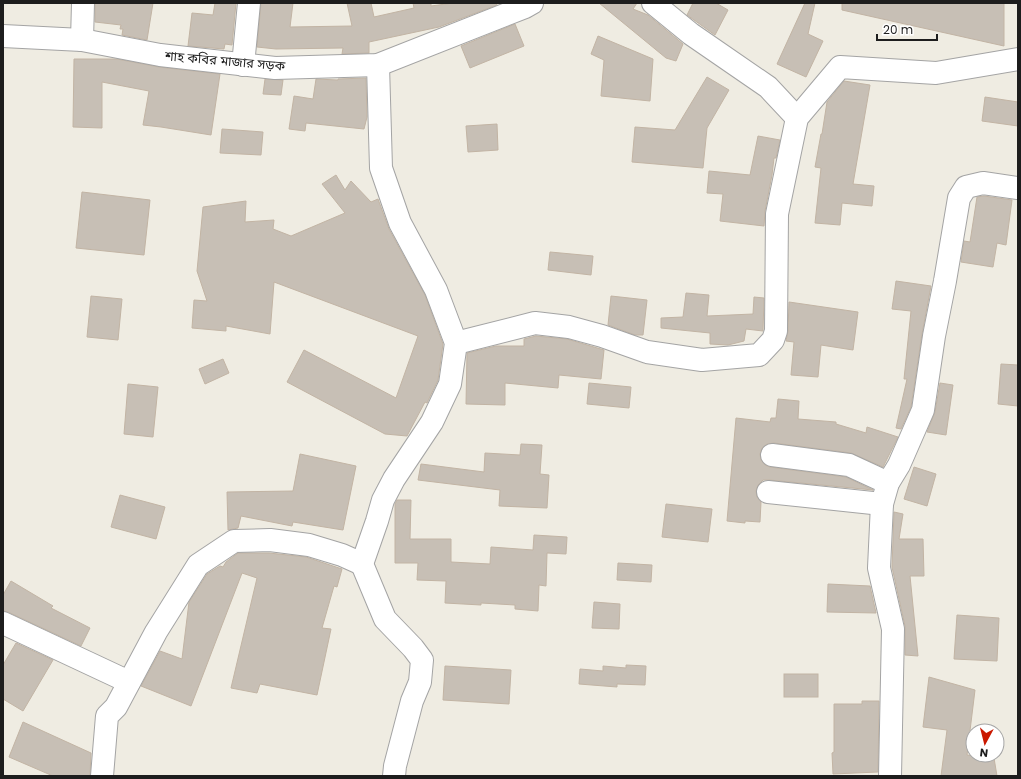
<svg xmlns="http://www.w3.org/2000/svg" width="1021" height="779" viewBox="0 0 1021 779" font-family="Poppins,'Noto Sans Bengali',sans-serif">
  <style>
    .building { fill: #c7bfb5; stroke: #c2b4a4 }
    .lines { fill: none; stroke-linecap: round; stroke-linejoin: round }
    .minor-casing { stroke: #a4a4a4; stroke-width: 24 }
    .minor { stroke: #fff; stroke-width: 22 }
    .labels { text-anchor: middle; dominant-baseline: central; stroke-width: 3.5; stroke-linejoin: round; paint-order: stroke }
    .street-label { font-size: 13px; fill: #1d1d1d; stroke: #fff }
  </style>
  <rect width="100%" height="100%" fill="#efece2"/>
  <!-- building -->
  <g class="building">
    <path d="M 95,3 L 153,3 L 147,40 L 122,35 L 123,29 L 120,29 L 121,25 L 95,22 Z"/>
    <path d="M 215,3 L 236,3 L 232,45 L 225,44 L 224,49 L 188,46 L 192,13 L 213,15 Z"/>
    <path d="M 261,3 L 293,3 L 290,27 L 352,26 L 347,3 L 371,3 L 374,17 L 414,8 L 413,3 L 431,3 L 431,6 L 453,3 L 496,3 L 497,5 L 439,27 L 369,42 L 369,53 L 342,54 L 343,48 L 276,49 L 257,47 Z"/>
    <path d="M 599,3 L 637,3 L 633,9 L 648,15 L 683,44 L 676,61 L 666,58 Z"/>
    <path d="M 693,3 L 716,3 L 728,10 L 715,35 L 687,15 Z"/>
    <path d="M 805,3 L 815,3 L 808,34 L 823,41 L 806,77 L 777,64 Z"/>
    <path d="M 842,3 L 1004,3 L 1004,46 L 842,10 Z"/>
    <path d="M 515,24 L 524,46 L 470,68 L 461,46 Z"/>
    <path d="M 598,36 L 653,59 L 650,101 L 601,96 L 604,60 L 591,54 Z"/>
    <path d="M 74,59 L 117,59 L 159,67 L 220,74 L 211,135 L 161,127 L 143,125 L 149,91 L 102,82 L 102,128 L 73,127 Z"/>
    <path d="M 707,77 L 729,90 L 707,128 L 703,168 L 632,162 L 635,127 L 675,130 Z"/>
    <path d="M 366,78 L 367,117 L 364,129 L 306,123 L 305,131 L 289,129 L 294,96 L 313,99 L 316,79 L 338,80 L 338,79 Z"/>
    <path d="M 265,79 L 283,80 L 281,95 L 263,94 Z"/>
    <path d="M 844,81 L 870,85 L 853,184 L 874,186 L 872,206 L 842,203 L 840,225 L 815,223 L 821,168 L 815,167 L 821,134 L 822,134 L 827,102 Z"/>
    <path d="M 985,97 L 1018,102 L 1018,126 L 982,121 Z"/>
    <path d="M 497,124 L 498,150 L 468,152 L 466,126 Z"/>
    <path d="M 222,129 L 263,132 L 261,155 L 220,153 Z"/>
    <path d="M 758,136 L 780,140 L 776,158 L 774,158 L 772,175 L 765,211 L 764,226 L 720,221 L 723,194 L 707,193 L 709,171 L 750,175 Z"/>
    <path d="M 336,175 L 345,190 L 351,181 L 371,202 L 378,199 L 389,229 L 425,295 L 443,344 L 438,380 L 427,403 L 425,402 L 407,436 L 385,434 L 287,382 L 304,350 L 396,398 L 418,336 L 274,282 L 270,334 L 226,326 L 226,331 L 192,328 L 194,300 L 207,301 L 197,271 L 203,207 L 246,201 L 245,222 L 274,220 L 273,229 L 291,236 L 345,213 L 322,184 Z"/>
    <path d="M 82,192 L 150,200 L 144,255 L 76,248 Z"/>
    <path d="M 984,196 L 1012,200 L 1006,245 L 997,243 L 993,267 L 961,262 L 964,241 L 970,242 L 977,197 Z"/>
    <path d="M 550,252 L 593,256 L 591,275 L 548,270 Z"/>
    <path d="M 896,281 L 931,286 L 922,334 L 911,407 L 901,429 L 896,428 L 907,379 L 904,379 L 911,311 L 892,309 Z"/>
    <path d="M 686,293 L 709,295 L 707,316 L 753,314 L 754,297 L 764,298 L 763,331 L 746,329 L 744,341 L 728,345 L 710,344 L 710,333 L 661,328 L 661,318 L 683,317 Z"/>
    <path d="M 91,296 L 122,299 L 118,340 L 87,337 Z"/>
    <path d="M 611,296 L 647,300 L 643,335 L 635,335 L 608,325 Z"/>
    <path d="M 789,302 L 858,312 L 853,350 L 821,345 L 818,377 L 791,375 L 794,342 L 786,341 L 788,331 Z"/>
    <path d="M 536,336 L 567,339 L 604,350 L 601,379 L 559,375 L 558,388 L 505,383 L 505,405 L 466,404 L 467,353 L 496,346 L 524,346 L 524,339 Z"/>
    <path d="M 223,359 L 229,373 L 205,384 L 199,369 Z"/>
    <path d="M 1001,364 L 1018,365 L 1018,406 L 998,404 Z"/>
    <path d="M 589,383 L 631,387 L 629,408 L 587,404 Z"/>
    <path d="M 940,383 L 953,385 L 946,435 L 927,432 L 935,412 Z"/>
    <path d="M 128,384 L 158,387 L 153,437 L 124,434 Z"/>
    <path d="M 778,399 L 799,401 L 798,419 L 836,422 L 836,424 L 866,433 L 867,427 L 898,437 L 883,467 L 851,453 L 774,443 L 767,444 L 762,448 L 760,454 L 761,460 L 765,465 L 770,467 L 846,477 L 873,490 L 769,480 L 763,480 L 758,485 L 756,491 L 757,497 L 761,502 L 760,522 L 745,521 L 745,523 L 727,521 L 736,418 L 770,422 L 771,418 L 776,418 Z"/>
    <path d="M 521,444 L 542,445 L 540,474 L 549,475 L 547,508 L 499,506 L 500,490 L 418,480 L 421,464 L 484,472 L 485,453 L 520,455 Z"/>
    <path d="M 300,454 L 356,466 L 343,530 L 293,522 L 292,526 L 241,516 L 238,528 L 228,530 L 227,492 L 293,491 Z"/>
    <path d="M 914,467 L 936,474 L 927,506 L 904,499 Z"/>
    <path d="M 120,495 L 165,507 L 156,539 L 111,527 Z"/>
    <path d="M 397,500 L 411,500 L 410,539 L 451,539 L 451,562 L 490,564 L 491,547 L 533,550 L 534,535 L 567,537 L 566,554 L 547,553 L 546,586 L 539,585 L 538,611 L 515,609 L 515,605 L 481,603 L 481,605 L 445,603 L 446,581 L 417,580 L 418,563 L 395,563 L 395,504 Z"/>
    <path d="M 666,504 L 712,509 L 708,542 L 662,537 Z"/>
    <path d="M 894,512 L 903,514 L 899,539 L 923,539 L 924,576 L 910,576 L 918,656 L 905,655 L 905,626 L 892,567 Z"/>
    <path d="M 238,553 L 269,553 L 306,557 L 342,569 L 337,587 L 334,586 L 322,628 L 331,629 L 317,695 L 260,684 L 257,693 L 231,688 L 257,578 L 242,573 L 191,706 L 141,686 L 160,651 L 182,659 L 189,602 L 207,574 L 220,566 L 223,567 L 226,562 Z"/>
    <path d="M 618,563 L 652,565 L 651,582 L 617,580 Z"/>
    <path d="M 11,581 L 53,606 L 51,608 L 90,628 L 81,646 L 8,612 L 3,611 L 3,595 Z"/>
    <path d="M 828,584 L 870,586 L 876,613 L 827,612 Z"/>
    <path d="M 594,602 L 620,604 L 619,629 L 592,628 Z"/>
    <path d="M 957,615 L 999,618 L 997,661 L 954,659 Z"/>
    <path d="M 16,643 L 53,660 L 23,711 L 3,699 L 3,665 Z"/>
    <path d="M 626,665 L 646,666 L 645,685 L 617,684 L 617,687 L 579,684 L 580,669 L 603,671 L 603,666 L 626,668 Z"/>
    <path d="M 445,666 L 511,670 L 509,704 L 443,700 Z"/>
    <rect x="784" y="674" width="34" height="23"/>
    <path d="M 929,677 L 975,690 L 967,755 L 994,758 L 997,776 L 941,776 L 947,730 L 923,727 Z"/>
    <path d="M 862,701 L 879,701 L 878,772 L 833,774 L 832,753 L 834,752 L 834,704 L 862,704 Z"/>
    <path d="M 23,722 L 91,753 L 90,776 L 53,776 L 9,757 Z"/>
  </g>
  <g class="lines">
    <!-- minor casing -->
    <g class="minor-casing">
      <g id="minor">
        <path d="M 653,3 L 691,34 L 768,87 L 797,118"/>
        <path d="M 3,36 L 82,40 L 160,55 L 275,68 L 378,65 L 525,7 L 532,3"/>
        <path d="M 82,40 L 83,3"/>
        <path d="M 243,65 L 249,3"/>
        <path d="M 456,343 L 535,323 L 569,327 L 602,336 L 647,352 L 702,360 L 759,355 L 773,340 L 776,331 L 777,214 L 797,118 L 840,67 L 936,73 L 1018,59"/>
        <path d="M 772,455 L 849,465 L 888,483"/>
        <path d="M 768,492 L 882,504"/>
        <path d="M 362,564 L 385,619 L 413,648 L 422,660 L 420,682 L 412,701 L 395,766 L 394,776"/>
        <path d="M 3,623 L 129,682"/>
        <path d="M 102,776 L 107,716 L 116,707 L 156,632 L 198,565 L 234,541 L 270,540 L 309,545 L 342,555 L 362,564 L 377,521 L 383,500 L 394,479 L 432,422 L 450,384 L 456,343 L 436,290 L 400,223 L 381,168 L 378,65"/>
        <path d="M 890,776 L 893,629 L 879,568 L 882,504 L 888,483 L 899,465 L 923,410 L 934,336 L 945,281 L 959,198 L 966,187 L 983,183 L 1018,188"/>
      </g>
    </g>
    <!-- minor -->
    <use href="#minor" class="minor"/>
  </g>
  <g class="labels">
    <!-- street labels -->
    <g class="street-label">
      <text transform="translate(225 61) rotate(5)">শাহ কবির মাজার সড়ক</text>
    </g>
  </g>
  <!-- border -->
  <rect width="1021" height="779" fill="none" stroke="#1d1d1d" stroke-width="8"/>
  <!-- north arrow -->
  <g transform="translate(985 743) rotate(187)"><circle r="19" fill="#ffffff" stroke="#a5a5a5"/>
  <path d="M0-3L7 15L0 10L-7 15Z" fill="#ca1800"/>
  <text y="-6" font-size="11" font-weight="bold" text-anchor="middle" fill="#1d1d1d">N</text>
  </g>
  <!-- scale -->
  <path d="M877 34v6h60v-6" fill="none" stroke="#1d1d1d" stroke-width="2"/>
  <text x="883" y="34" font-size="12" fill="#1d1d1d" stroke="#ffffff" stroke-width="3" paint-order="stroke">20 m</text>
</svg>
